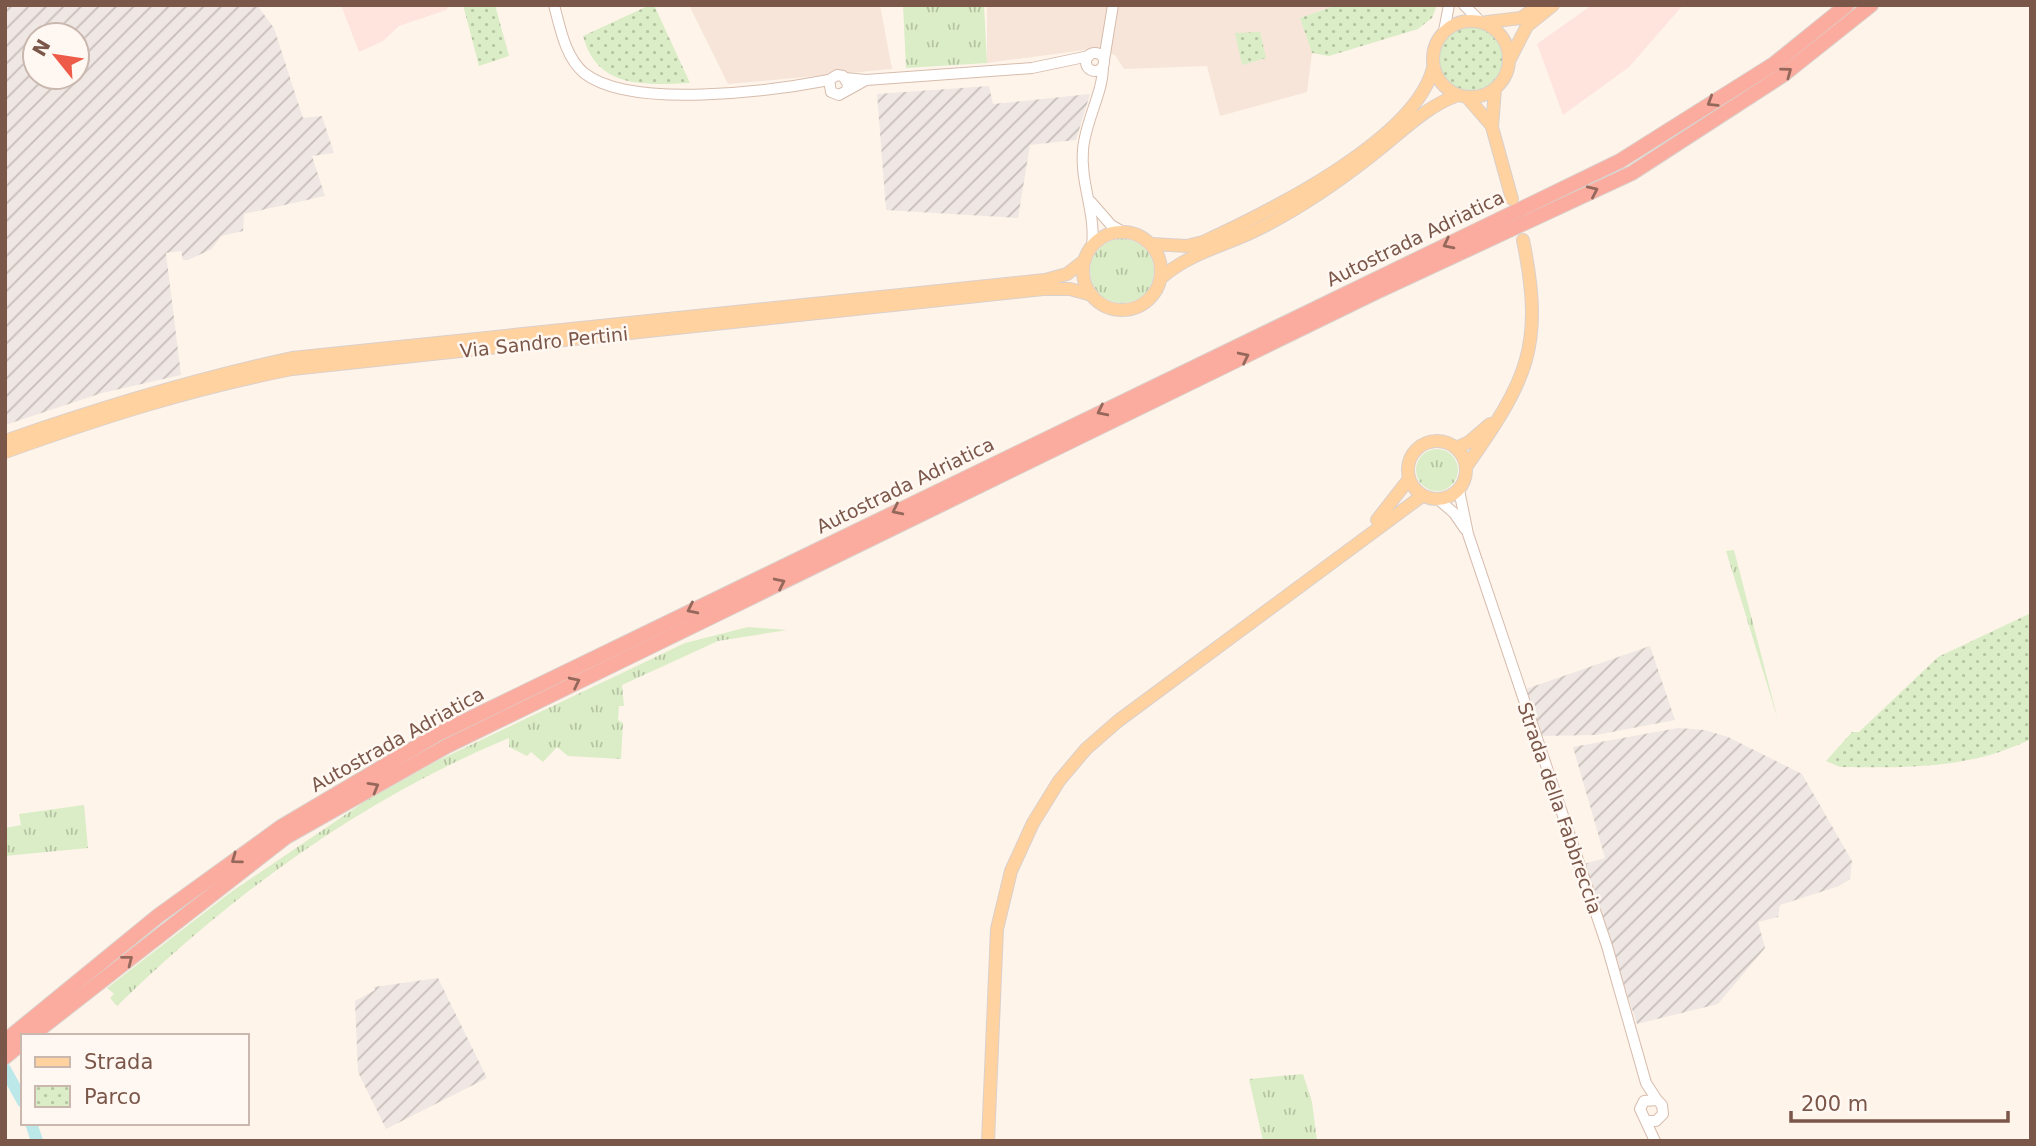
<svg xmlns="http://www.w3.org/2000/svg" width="2036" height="1146" viewBox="0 0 2036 1146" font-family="'DejaVu Sans',sans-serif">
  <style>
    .residential { fill: #f6e5d8 }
    .commercial { fill: #fee4dd }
    .industrial { fill: url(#industrial-furrows); fill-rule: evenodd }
    .grass { fill: url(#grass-tufts) }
    .park { fill: url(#park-dots) }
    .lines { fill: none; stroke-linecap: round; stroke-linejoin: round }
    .river { stroke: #bce8ea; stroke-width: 12 }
    .secondary-casing { stroke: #d7bcad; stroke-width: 12 }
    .primary-casing { stroke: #dad0cc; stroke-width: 14 }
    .highway-casing { stroke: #dad0cc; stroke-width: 16 }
    .secondary { stroke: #fff; stroke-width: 10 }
    .primary { stroke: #ffd2a0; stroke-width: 12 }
    .highway { stroke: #fbac9e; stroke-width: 14 }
    .oneway { stroke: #95685b }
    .labels { text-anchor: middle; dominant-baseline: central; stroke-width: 5; stroke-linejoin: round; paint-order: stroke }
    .street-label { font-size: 19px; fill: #7b574a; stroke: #fff8f2 }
  </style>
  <defs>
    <pattern id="industrial-furrows" width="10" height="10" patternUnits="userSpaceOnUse" patternTransform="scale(1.75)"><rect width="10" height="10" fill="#efe7e3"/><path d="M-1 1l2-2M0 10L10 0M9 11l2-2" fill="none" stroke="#c7beba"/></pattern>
    <pattern id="grass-tufts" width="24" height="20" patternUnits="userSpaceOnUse" patternTransform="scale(1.75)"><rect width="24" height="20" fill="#daedc6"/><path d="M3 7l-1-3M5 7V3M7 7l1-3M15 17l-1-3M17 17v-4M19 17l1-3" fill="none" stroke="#b6c3a3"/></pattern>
    <pattern id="park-dots" width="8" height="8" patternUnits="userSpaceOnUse" patternTransform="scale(1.75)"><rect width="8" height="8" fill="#daedc6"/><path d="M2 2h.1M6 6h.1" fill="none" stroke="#b6c3a3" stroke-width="1.8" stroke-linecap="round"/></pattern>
  </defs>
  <rect width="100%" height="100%" fill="#fef4ea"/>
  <!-- residential -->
  <g class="residential">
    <path d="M 689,5 L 880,5 L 892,69 L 728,84 Z"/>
    <path d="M 987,5 L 1337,5 L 1300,18 L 1312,53 L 1307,92 L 1220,116 L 1207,66 L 1124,69 L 1115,55 L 1092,49 L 987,63 Z"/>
  </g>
  <!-- commercial -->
  <g class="commercial">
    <path d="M 341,5 L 450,5 L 446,10 L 399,26 L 383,41 L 359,52 Z"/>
    <path d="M 1592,5 L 1683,5 L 1629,67 L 1563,115 L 1537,44 Z"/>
  </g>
  <!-- industrial -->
  <g class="industrial">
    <path d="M 5,5 L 257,5 L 274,28 L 303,118 L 322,116 L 334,153 L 312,156 L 325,196 L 244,214 L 243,231 L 221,236 L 212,249 L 188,260 L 183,260 L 181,251 L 166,253 L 181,375 L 102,393 L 5,425 ZM 35,35 L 77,35 L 77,77 L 35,77 Z"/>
    <path d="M 989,86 L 993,104 L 1090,94 L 1076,140 L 1030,145 L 1018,218 L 886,210 L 877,94 Z"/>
    <path d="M 1650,646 L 1675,720 L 1596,735 L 1542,736 L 1526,689 Z"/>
    <path d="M 1678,728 L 1705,730 L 1728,737 L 1802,774 L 1852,861 L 1850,879 L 1839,886 L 1780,905 L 1778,917 L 1758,922 L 1765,948 L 1718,1004 L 1637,1024 L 1584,864 L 1605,858 L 1573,747 Z"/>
    <path d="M 438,978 L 487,1078 L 386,1129 L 358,1072 L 355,1001 L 375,990 L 374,987 Z"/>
  </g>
  <!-- grass -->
  <g class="grass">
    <path d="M 903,5 L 984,5 L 987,63 L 906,68 Z"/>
    <circle cx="1122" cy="271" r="32"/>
    <circle cx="1437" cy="470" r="21"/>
    <path d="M 1734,550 L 1778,720 L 1726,551 Z"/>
    <path d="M 748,627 L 787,630 L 718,641 L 622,685 L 624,706 L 619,706 L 618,720 L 623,723 L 621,759 L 568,756 L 557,747 L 543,762 L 531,752 L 527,756 L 509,747 L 509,738 C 362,799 230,895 117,1006 L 110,998 L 114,994 L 107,988 L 231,892 L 364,802 L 439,760 L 685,643 Z"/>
    <path d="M 84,805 L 88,848 L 5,856 L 5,828 L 21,825 L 19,814 Z"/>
    <path d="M 1303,1074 L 1312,1102 L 1317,1141 L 1263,1141 L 1249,1079 Z"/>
  </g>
  <!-- park -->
  <g class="park">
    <path d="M 463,5 L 495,5 L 509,56 L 479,66 Z"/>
    <path d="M 650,5 L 654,5 L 690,83 C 645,85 597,89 583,36 Z"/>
    <path d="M 1337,5 L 1437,5 L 1432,18 L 1418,29 L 1329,56 L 1312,53 L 1300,18 Z"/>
    <circle cx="1471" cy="58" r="33"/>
    <path d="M 1260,32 L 1266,58 L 1242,65 L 1235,33 Z"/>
    <path d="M 2031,613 L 2031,739 C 1971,769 1906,768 1840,767 L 1826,761 L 1852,732 L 1859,732 L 1938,657 Z"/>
  </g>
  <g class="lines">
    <!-- river -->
    <g class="river">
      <path d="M 5,1069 L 23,1102"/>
      <path d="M 31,1123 L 37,1141"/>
    </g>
    <!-- secondary casing -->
    <g class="secondary-casing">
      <g id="secondary">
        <path d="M 554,5 C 560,27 565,57 584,73 C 631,110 772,91 829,80"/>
        <path d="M 1464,5 L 1477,18"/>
        <path d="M 1444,31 L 1449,5"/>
        <circle cx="1095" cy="62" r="9"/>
        <path d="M 1104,60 L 1113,5"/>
        <path d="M 845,78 L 866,80 L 1032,68 L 1089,56"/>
        <path d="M 847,90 L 848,84 L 843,76 L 837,75 L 829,80 L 831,92 L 839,95 L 866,80"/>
        <path d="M 1091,202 L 1111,225 L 1123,232"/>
        <path d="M 1092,246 C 1096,213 1080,183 1083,150 C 1085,121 1103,94 1103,66"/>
        <path d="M 1459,490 L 1468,534 L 1607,946 L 1646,1083 L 1657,1100"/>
        <path d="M 1439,500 L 1454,513 L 1465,529"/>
        <path d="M 1647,1121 L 1656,1121 L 1663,1114 L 1662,1105 L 1657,1100 L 1644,1101 L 1640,1109 L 1655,1141"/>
      </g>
    </g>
    <!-- primary casing -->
    <g class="primary-casing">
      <g id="primary">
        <circle cx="1471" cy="59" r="38"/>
        <path d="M 1487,22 L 1521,18 L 1540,5"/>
        <path d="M 1510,59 L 1527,26 L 1553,5"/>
        <path d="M 1495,89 L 1492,127 L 1512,199"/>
        <path d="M 1467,97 L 1492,126"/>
        <circle cx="1122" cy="271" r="39"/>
        <path d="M 1151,244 L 1187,246 L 1203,242 C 1268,212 1415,140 1433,68"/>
        <path d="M 1161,278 C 1187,255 1219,247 1250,233 C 1295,212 1337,183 1376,152 C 1403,131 1425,107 1458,95"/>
        <circle cx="1437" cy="470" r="29"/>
        <path d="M 5,441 C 102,407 191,380 292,358 L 1045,280 L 1067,274 L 1085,260"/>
        <path d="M 1456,448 L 1469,442 L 1490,424"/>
        <path d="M 5,452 C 103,417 190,389 292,369 L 1043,289 L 1070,289 L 1092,295"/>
        <path d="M 1466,467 C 1527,380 1545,347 1523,240"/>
        <path d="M 1377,520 L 1409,479"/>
        <path d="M 988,1141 L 997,929 L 1011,871 L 1033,823 L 1059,781 L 1086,749 L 1118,721 L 1422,496"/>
      </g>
    </g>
    <!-- highway casing -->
    <g class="highway-casing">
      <g id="highway">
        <path d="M 31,1036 L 286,837 L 447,746 L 1374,293 L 1632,173 L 1783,75 L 1871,5"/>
        <path d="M 5,1041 L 158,916 L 281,827 L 438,734 L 1620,161 L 1774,64 L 1847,5"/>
        <path d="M 5,1057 L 23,1042"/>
      </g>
    </g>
    <!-- secondary -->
    <use href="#secondary" class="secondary"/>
    <!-- primary -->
    <use href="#primary" class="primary"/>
    <!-- highway -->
    <use href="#highway" class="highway"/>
  </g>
  <!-- one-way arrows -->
  <defs><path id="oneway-chevron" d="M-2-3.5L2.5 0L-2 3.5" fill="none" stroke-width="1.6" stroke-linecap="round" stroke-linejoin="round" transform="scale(1.75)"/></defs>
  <g class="oneway">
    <use href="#oneway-chevron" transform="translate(1787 72) rotate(-37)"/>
    <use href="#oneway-chevron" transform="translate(1712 102) rotate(148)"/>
    <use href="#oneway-chevron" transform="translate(1593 191) rotate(-25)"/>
    <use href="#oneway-chevron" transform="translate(1448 244) rotate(153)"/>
    <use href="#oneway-chevron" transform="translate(1244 357) rotate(-26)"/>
    <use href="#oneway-chevron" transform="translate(1102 411) rotate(154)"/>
    <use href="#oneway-chevron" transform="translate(897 510) rotate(154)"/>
    <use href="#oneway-chevron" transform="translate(780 583) rotate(-26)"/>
    <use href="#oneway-chevron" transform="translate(692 609) rotate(154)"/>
    <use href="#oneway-chevron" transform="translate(575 682) rotate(-26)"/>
    <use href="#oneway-chevron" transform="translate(374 787) rotate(-30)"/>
    <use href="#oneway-chevron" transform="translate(236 859) rotate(144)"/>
    <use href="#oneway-chevron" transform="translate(128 960) rotate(-38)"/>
  </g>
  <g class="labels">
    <!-- street labels -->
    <g class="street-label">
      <text transform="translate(1415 238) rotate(-26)">Autostrada Adriatica</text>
      <text transform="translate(544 342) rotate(-6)">Via Sandro Pertini</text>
      <text transform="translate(905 485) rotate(-26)">Autostrada Adriatica</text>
      <text transform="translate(397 739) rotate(-29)">Autostrada Adriatica</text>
      <text transform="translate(1560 808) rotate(71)">Strada della Fabbreccia</text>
    </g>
  </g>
  <!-- border -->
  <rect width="2036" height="1146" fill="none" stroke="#7b574a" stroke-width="14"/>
  <!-- legend -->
  <rect x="21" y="1034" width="228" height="91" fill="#fff8f2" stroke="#cab8af" stroke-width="2"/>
  <rect x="35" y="1057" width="35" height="10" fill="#ffd2a0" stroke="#cab8af" stroke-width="2"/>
  <text x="84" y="1069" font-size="21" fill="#7b574a">Strada</text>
  <rect x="35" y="1086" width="35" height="21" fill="url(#park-dots)" stroke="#cab8af" stroke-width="2"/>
  <text x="84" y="1104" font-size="21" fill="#7b574a">Parco</text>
  <!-- north arrow -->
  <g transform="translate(56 56) rotate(300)"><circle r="33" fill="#fff8f2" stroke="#cab8af" stroke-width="2"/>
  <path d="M0-5L12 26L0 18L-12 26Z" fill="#ee5c49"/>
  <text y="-10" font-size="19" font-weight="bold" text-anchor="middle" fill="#7b574a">N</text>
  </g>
  <!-- scale -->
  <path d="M1791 1111v10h217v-10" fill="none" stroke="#7b574a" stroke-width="3.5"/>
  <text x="1801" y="1111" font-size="21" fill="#7b574a" stroke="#fff8f2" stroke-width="5" paint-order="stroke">200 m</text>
</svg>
